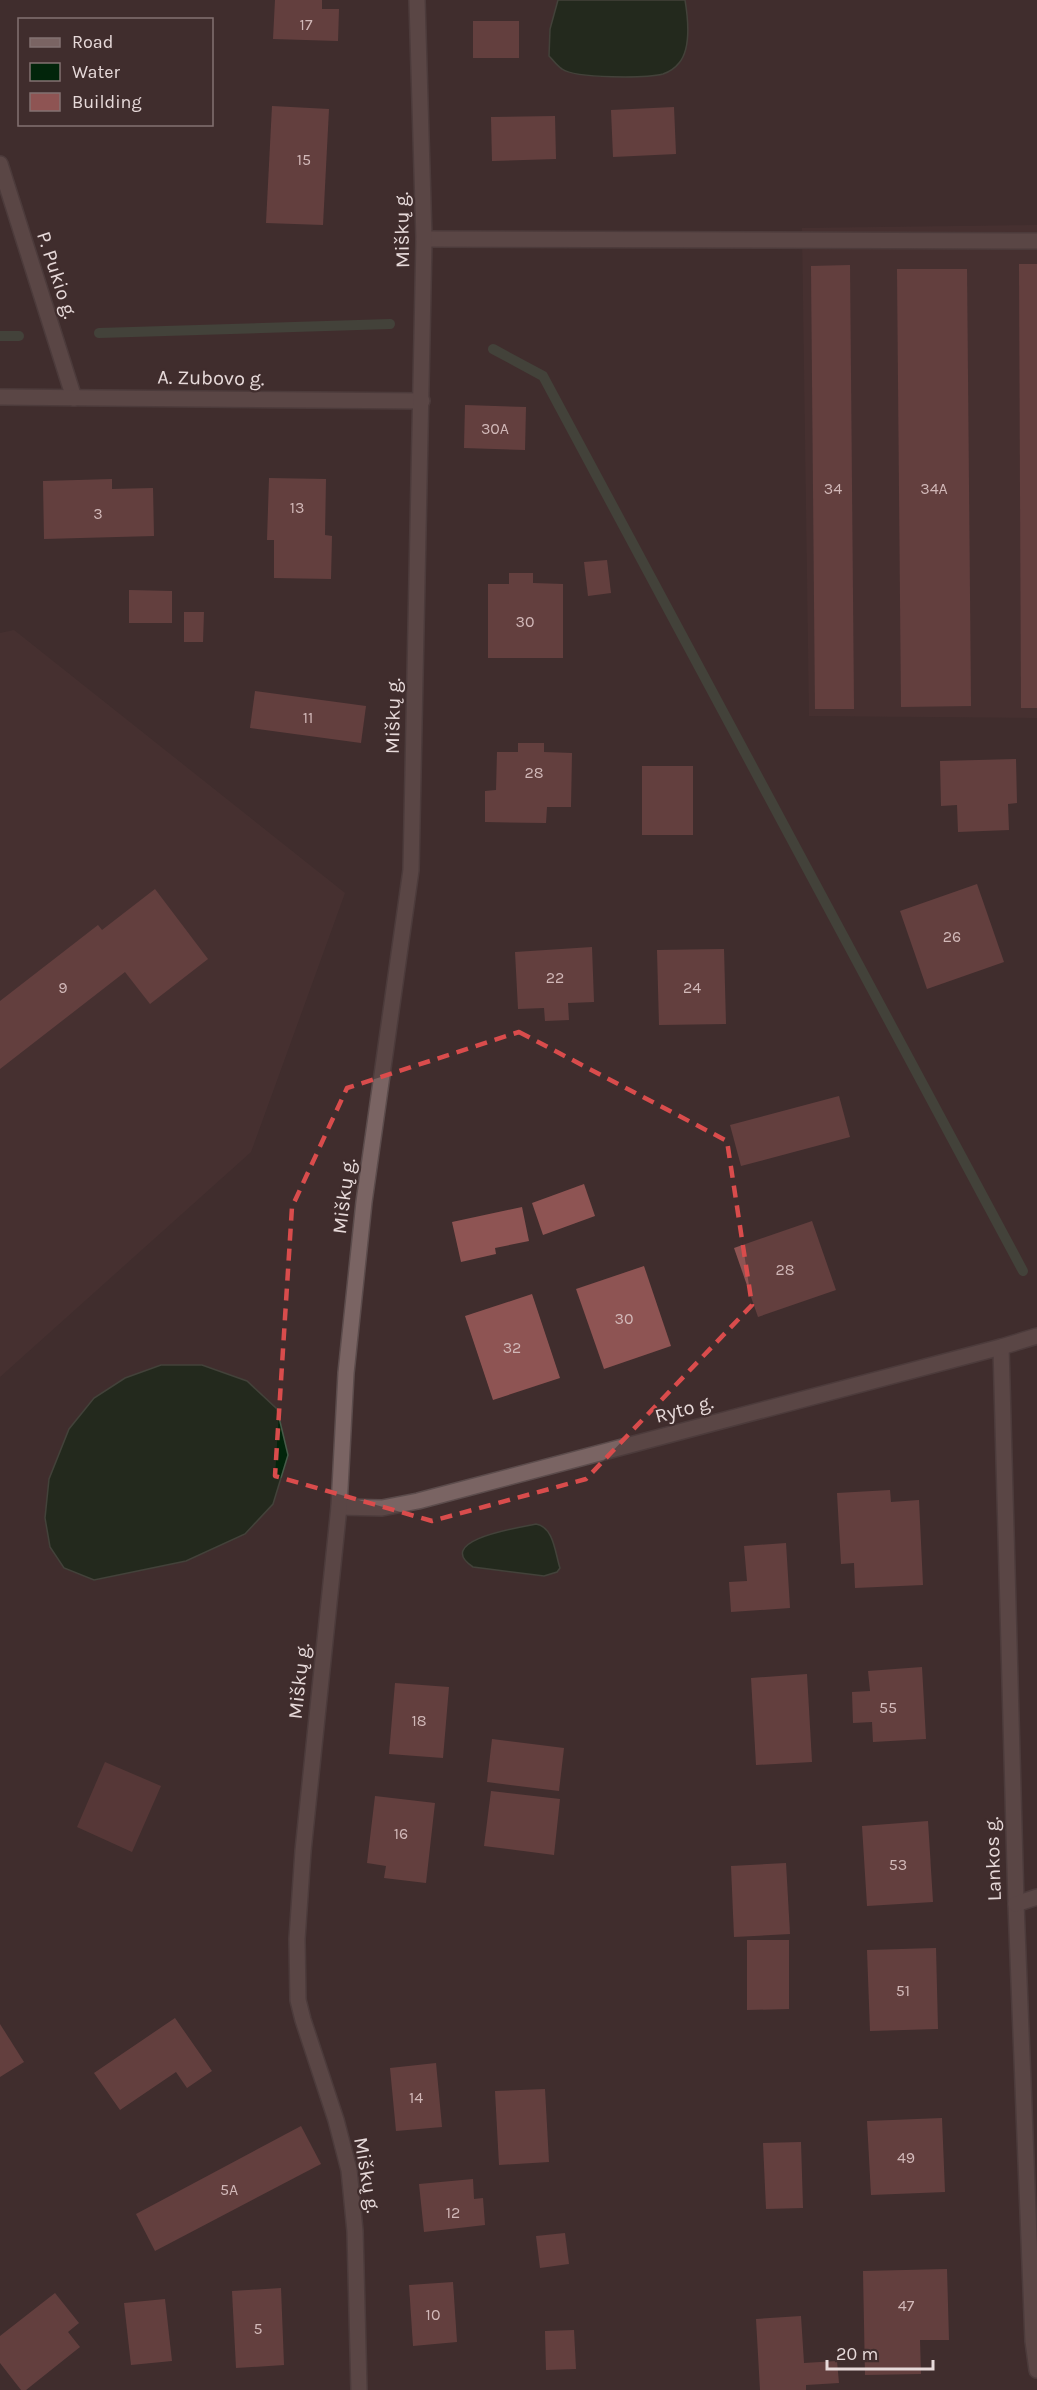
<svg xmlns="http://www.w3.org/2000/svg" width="1037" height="2390" viewBox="0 0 1037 2390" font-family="Karla,sans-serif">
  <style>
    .built { fill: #4e3434 }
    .green { fill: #724443 }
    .water { fill: #02250b; stroke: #475b49; stroke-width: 1.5 }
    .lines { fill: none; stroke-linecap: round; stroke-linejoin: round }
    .stream { stroke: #475b49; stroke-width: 10 }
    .building { fill: #8e5453 }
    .minor-casing { stroke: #5c4c4c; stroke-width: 18 }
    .minor { stroke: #7a6463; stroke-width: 15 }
    .marked { fill: none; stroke: #d94c4c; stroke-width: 4.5; stroke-dasharray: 12 8; stroke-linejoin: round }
    .labels { text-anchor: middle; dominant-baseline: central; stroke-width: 4.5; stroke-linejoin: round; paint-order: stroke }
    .number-label { font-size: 16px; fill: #d1b8b8 }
    .street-label { font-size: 20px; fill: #e7dada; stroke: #402d2d }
  </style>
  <rect width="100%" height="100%" fill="#402d2d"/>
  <!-- built -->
  <g class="built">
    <path d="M 1037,225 L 1037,718 L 809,716 L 802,228 Z"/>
    <path d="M 14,630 L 345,893 L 251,1152 L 0,1377 L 0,633 Z"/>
  </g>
  <!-- green -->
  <path class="green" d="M 105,1762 L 161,1786 L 132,1852 L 77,1827 Z"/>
  <!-- water -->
  <g class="water">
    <path d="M 558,0 L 685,0 C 688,18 691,49 679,63 C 675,68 669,72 663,74 C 647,78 576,79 562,69 C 557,66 553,60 549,56 L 550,29 Z"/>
    <path d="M 161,1365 L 202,1365 L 247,1381 L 277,1409 L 288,1455 L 273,1504 L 245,1534 L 186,1561 L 94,1580 L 64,1568 L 50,1547 L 45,1518 L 49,1479 L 69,1429 L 94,1398 L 125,1378 Z"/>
    <path d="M 536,1524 C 554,1527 555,1553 560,1568 L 557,1572 L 544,1576 L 473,1567 C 432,1540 522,1527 536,1524 Z"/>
  </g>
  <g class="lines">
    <!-- stream -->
    <g class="stream">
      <path d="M 99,333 L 390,324"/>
      <path d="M 0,336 L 19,336"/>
      <path d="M 493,349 L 543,376 L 1023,1271"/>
    </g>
  </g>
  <!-- building -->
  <g class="building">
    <path d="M 275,0 L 322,0 L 322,9 L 339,9 L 338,41 L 273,39 Z"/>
    <rect x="473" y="21" width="46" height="37"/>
    <path d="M 272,106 L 329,109 L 323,225 L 266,223 Z"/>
    <path d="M 674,107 L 676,154 L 613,157 L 611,110 Z"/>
    <path d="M 555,116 L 556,159 L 492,161 L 491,117 Z"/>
    <path d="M 1019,264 L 1037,264 L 1037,708 L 1021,708 Z"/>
    <path d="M 850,265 L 854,709 L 815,709 L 811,266 Z"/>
    <path d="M 897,269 L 967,269 L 971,706 L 901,707 Z"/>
    <path d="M 465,405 L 526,407 L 525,450 L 464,448 Z"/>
    <path d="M 269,478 L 326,479 L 325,535 L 332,536 L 331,579 L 274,578 L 274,540 L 267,540 Z"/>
    <path d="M 112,479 L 112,489 L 153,488 L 154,536 L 44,539 L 43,481 Z"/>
    <path d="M 607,560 L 611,593 L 588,596 L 584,562 Z"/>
    <path d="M 509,573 L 533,573 L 533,583 L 563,584 L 563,658 L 488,658 L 488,584 L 509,584 Z"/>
    <path d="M 129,590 L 172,591 L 172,623 L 129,623 Z"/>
    <path d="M 184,612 L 204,612 L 203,642 L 184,642 Z"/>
    <path d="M 255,691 L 366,706 L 361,743 L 250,728 Z"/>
    <path d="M 518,743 L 544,743 L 544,752 L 572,753 L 571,807 L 547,807 L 546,823 L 485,822 L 485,791 L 496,790 L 497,752 L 518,752 Z"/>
    <path d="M 1016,759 L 1017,803 L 1008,804 L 1009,830 L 958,832 L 957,805 L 941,806 L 940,761 Z"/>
    <rect x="642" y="766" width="51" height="69"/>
    <path d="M 977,884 L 1004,962 L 927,989 L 900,911 Z"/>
    <path d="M 155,889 L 208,959 L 150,1004 L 125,972 L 0,1069 L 0,1001 L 98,925 L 102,930 Z"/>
    <path d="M 592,947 L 594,1002 L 568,1003 L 569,1020 L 545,1021 L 544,1008 L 518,1009 L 515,952 Z"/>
    <path d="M 724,949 L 726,1024 L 659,1025 L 657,950 Z"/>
    <path d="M 839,1096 L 850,1137 L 741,1166 L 730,1125 Z"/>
    <path d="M 584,1184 L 595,1216 L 543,1235 L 532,1203 Z"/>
    <path d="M 522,1207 L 529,1241 L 495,1248 L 496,1254 L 461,1262 L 452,1222 Z"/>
    <path d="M 812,1221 L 836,1290 L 758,1317 L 734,1248 Z"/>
    <path d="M 644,1266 L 671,1346 L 604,1369 L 576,1289 Z"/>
    <path d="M 532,1294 L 560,1378 L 493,1400 L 465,1316 Z"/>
    <path d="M 890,1490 L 891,1502 L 919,1500 L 923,1585 L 855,1588 L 854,1563 L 841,1564 L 837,1493 Z"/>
    <path d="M 786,1543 L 790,1608 L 731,1612 L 729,1582 L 747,1581 L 744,1546 Z"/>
    <path d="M 922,1667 L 926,1739 L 873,1742 L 872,1722 L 853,1723 L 852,1692 L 870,1691 L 868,1671 Z"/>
    <path d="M 807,1674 L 812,1762 L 756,1765 L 751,1678 Z"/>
    <path d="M 395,1683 L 449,1687 L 443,1758 L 389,1754 Z"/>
    <path d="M 492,1739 L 564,1748 L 559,1791 L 487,1782 Z"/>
    <path d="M 491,1791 L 560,1799 L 554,1855 L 484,1846 Z"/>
    <path d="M 375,1796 L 435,1803 L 426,1883 L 384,1878 L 386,1866 L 367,1863 Z"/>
    <path d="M 928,1821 L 933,1902 L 867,1906 L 862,1826 Z"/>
    <path d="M 786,1863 L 790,1934 L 734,1937 L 731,1866 Z"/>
    <path d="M 747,1940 L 789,1940 L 789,2009 L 747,2010 Z"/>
    <path d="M 936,1948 L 938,2029 L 870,2031 L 867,1950 Z"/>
    <path d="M 175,2018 L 212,2071 L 187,2088 L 176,2072 L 120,2110 L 94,2073 Z"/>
    <path d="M 0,2024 L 24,2062 L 0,2077 Z"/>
    <path d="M 436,2063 L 442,2127 L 396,2131 L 390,2068 Z"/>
    <path d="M 545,2089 L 549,2162 L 499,2165 L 495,2091 Z"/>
    <path d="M 942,2118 L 945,2192 L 871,2195 L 867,2121 Z"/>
    <path d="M 301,2126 L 321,2164 L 155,2251 L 136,2214 Z"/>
    <path d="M 801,2142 L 803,2208 L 766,2209 L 763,2143 Z"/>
    <path d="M 473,2179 L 474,2199 L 483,2198 L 485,2225 L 424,2232 L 419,2184 Z"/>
    <path d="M 565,2233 L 569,2264 L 540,2268 L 536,2236 Z"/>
    <path d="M 947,2269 L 949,2340 L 920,2340 L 921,2374 L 865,2375 L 863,2271 Z"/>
    <path d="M 453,2282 L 457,2342 L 413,2346 L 409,2285 Z"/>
    <path d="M 281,2288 L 284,2365 L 236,2368 L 232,2291 Z"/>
    <path d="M 55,2293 L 79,2323 L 68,2332 L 80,2347 L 26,2390 L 21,2390 L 0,2363 L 0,2336 Z"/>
    <path d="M 165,2299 L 172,2361 L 131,2365 L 124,2303 Z"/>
    <path d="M 801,2316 L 804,2363 L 837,2361 L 839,2383 L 806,2385 L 806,2390 L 760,2390 L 756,2319 Z"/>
    <path d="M 574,2330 L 576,2369 L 546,2370 L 545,2331 Z"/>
  </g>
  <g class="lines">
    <!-- minor casing -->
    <g class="minor-casing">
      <g id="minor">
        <path d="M 0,164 L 74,398"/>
        <path d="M 424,239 L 1037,241"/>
        <path d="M 0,397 L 422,401"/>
        <path d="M 1001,1347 L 1016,1904 L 1033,2341 L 1037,2370"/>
        <path d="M 339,1507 L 382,1508 L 418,1501 L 1001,1347 L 1037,1336"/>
        <path d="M 1016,1904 L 1037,1897"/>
        <path d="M 359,2390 L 355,2231 L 349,2170 L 336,2120 L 303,2020 L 298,2000 L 297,1939 L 303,1851 L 339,1507 L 346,1373 L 364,1202 L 411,870 L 424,239 L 417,0"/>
      </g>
    </g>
    <!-- minor -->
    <use href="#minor" class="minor"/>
  </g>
  <!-- marked area -->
  <path d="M0 0H1037V2390H0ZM 519,1032 L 727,1141 L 752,1305 L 586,1479 L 432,1521 L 275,1476 L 292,1207 L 347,1088 Z" fill="#402d2d" fill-opacity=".55" fill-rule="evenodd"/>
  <path class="marked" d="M 519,1032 L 727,1141 L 752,1305 L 586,1479 L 432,1521 L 275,1476 L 292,1207 L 347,1088 Z"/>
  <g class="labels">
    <!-- number labels -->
    <g class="number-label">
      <text x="306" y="24">17</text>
      <text x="304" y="159">15</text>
      <text x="495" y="428">30A</text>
      <text x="833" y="488">34</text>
      <text x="934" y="488">34A</text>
      <text x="297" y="507">13</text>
      <text x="98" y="513">3</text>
      <text x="525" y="621">30</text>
      <text x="308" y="717">11</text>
      <text x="534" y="772">28</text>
      <text x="952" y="936">26</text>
      <text x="555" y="977">22</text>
      <text x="63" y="987">9</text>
      <text x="692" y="987">24</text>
      <text x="785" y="1269">28</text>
      <text x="624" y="1318">30</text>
      <text x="512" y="1347">32</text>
      <text x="888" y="1707">55</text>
      <text x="419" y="1720">18</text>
      <text x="401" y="1833">16</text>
      <text x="898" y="1864">53</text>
      <text x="903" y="1990">51</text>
      <text x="416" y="2097">14</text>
      <text x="906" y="2157">49</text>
      <text x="229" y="2189">5A</text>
      <text x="453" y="2212">12</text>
      <text x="906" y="2305">47</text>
      <text x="433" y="2314">10</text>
      <text x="258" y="2328">5</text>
    </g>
    <!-- street labels -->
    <g class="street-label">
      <text transform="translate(402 230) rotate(-91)">Miškų g.</text>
      <text transform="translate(57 275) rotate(72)">P. Pukio g.</text>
      <text transform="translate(211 378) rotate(1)">A. Zubovo g.</text>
      <text transform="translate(393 716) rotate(-89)">Miškų g.</text>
      <text transform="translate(344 1196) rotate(-83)">Miškų g.</text>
      <text transform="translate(684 1409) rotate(-15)">Ryto g.</text>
      <text transform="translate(299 1681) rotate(-84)">Miškų g.</text>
      <text transform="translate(993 1859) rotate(-92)">Lankos g.</text>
      <text transform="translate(367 2175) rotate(80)">Miškų g.</text>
    </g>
  </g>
  <!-- legend -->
  <rect x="18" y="18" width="195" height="108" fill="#402d2d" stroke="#837272" stroke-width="1.5"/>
  <rect x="30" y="38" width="30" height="9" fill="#7a6463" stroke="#837272" stroke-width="1.5"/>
  <text x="72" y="48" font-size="18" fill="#e7dada">Road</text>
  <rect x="30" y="63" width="30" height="18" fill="#02250b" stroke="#837272" stroke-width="1.5"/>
  <text x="72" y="78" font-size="18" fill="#e7dada">Water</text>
  <rect x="30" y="93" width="30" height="18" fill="#8e5453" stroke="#837272" stroke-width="1.5"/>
  <text x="72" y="108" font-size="18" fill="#e7dada">Building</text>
  <!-- scale -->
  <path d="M827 2360v9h106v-9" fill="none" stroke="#e7dada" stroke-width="3"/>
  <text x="836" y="2360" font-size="18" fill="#e7dada" stroke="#402d2d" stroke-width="4.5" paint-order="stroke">20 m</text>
</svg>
